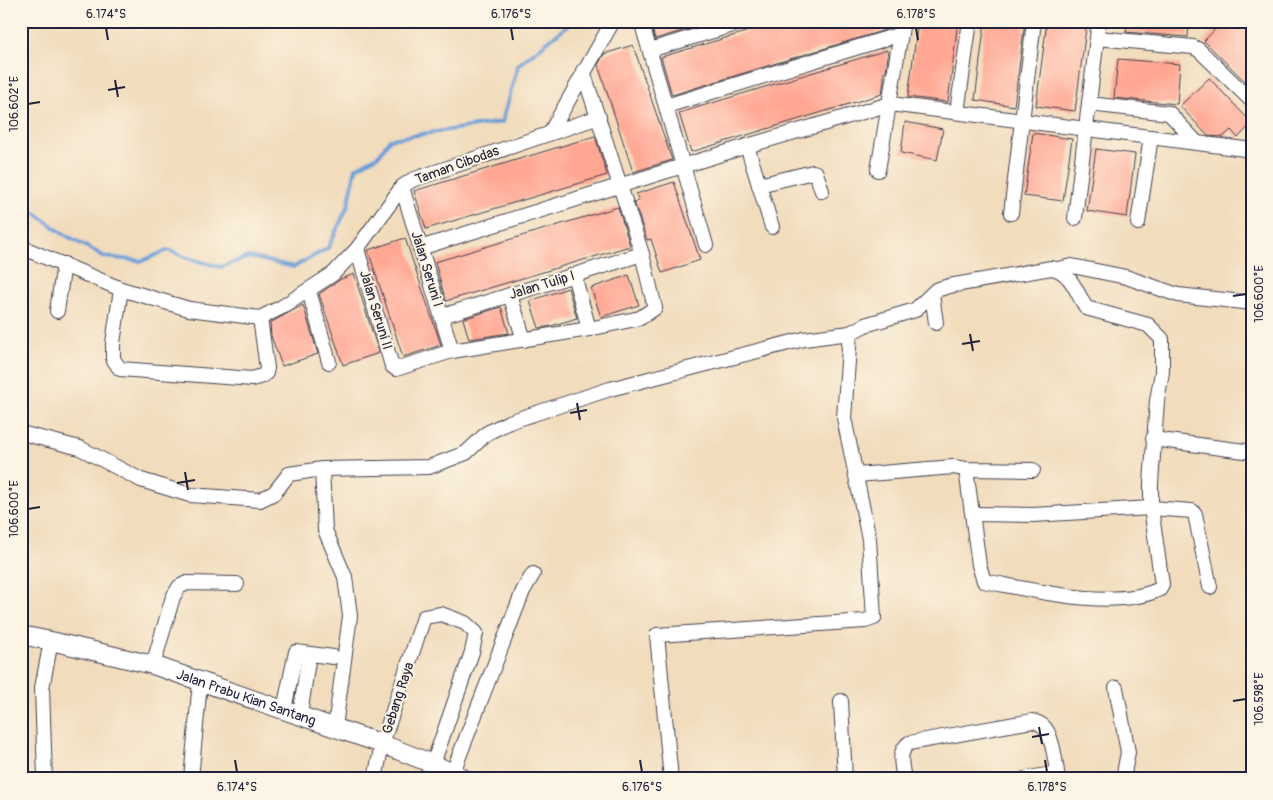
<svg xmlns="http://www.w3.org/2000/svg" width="1273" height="800" viewBox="0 0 1273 800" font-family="Pangolin,sans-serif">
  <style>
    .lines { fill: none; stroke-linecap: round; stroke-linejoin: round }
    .stream { stroke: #6b9ed7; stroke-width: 4 }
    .building { fill: #ffa793 }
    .minor-casing { stroke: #413e4e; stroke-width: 16 }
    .major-casing { stroke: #413e4e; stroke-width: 20 }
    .minor { stroke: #fff; stroke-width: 14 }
    .major { stroke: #fff; stroke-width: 18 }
    .ticks { fill: none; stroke: #22223b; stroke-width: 2 }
    .labels { text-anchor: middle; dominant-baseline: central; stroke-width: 4; stroke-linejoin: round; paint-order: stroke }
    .street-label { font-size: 14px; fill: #22223b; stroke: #fcf5e5 }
    .neatline { fill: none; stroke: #22223b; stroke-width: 2 }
    .ticks-label { font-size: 12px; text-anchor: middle; fill: #22223b }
  </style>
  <rect width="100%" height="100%" fill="#fcf5e5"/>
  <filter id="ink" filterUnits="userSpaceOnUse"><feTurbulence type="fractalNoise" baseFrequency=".02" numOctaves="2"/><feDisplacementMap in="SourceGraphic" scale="10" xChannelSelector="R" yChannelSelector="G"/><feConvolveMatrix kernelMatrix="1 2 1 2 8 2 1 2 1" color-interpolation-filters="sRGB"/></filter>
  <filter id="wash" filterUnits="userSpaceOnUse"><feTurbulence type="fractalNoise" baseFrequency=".0096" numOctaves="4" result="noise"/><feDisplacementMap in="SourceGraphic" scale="20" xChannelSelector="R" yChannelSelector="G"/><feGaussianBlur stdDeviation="1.12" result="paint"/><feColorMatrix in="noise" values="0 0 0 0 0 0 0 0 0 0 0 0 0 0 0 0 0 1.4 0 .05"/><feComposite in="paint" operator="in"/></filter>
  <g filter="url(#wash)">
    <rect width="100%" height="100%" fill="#f1dcbc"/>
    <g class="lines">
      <!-- stream -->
      <path class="stream" d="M 21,202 L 62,233 L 105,257 L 142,261 L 168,250 L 187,258 L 221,267 L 249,257 L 294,267 L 328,248 L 348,206 L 356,168 L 379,155 L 390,139 L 502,122 L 518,65 L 573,21"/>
    </g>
    <g id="blocks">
      <!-- building -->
      <g class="building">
        <path d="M 650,21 L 709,21 L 709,23 L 655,39 Z"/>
        <path d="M 780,21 L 883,21 L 885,30 L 672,95 L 661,57 L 746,32 L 754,25 L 754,29 Z"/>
        <path d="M 918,21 L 958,21 L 948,102 L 908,97 Z"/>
        <path d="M 985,21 L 1025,21 L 1014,106 L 975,100 Z"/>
        <path d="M 1047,21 L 1087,21 L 1075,111 L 1036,106 Z"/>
        <path d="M 1127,21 L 1189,21 L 1188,37 L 1126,32 Z"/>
        <path d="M 1223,21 L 1252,21 L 1252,88 L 1204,41 Z"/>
        <path d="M 633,45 L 672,160 L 633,172 L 598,65 L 604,54 Z"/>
        <path d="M 887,50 L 888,56 L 886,71 L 884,72 L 884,79 L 882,94 L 691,152 L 679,113 Z"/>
        <path d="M 1118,59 L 1180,64 L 1177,104 L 1114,98 Z"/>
        <path d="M 1209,78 L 1252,123 L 1238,138 L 1231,130 L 1223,137 L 1208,136 L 1180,106 Z"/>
        <path d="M 905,122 L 943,129 L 937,160 L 901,153 Z"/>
        <path d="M 1033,133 L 1072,139 L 1063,201 L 1024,196 Z"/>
        <path d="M 595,136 L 607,175 L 426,229 L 414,191 Z"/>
        <path d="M 1096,149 L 1135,154 L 1127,217 L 1087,211 Z"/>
        <path d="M 674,182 L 700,260 L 662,273 L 651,239 L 647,240 L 634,202 L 639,201 L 636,194 Z"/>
        <path d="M 618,207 L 630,246 L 446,301 L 435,262 Z"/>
        <path d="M 405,238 L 441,345 L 403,357 L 368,250 Z"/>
        <path d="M 354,274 L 379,353 L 343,365 L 319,294 L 341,279 Z"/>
        <path d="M 629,275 L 639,305 L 601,317 L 591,288 Z"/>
        <path d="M 568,288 L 577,318 L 551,326 L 539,328 L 530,301 Z"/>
        <path d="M 303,305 L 318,354 L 282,366 L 271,336 L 270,323 Z"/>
        <path d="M 501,307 L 509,333 L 469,339 L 463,319 Z"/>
      </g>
    </g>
  </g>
  <g filter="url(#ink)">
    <use href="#blocks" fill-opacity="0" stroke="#413e4e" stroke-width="1"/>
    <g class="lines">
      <!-- minor casing -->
      <g class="minor-casing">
        <g id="minor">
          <path d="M 641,21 L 706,245"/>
          <path d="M 1097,38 L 1193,47 L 1199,50 L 1252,101"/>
          <path d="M 650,50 L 746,21"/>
          <path d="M 1089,104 L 1169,113 L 1197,143"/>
          <path d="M 666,106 L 901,34"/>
          <path d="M 957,112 L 970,21"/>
          <path d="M 550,133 L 613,21"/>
          <path d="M 747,146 L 772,227"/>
          <path d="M 878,170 L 903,21"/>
          <path d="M 759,185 L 813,172 L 816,173 L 822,191"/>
          <path d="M 402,187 L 452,351"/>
          <path d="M 1011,213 L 1034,21"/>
          <path d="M 1075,218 L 1099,21"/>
          <path d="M 1138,223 L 1151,137"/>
          <path d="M 21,247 L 121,289 L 189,309 L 260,318 L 282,307 L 333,274 L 357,249 L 402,187 L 412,180 L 599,117"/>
          <path d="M 420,248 L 747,146 L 890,104 L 1252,150"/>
          <path d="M 357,249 L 392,366 L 396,369 L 452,351 L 589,329 L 640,318 L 655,308 L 642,254 L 583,71"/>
          <path d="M 1057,269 L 1072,266 L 1126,277 L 1178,295 L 1252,303"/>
          <path d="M 574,275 L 589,329"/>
          <path d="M 121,289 L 113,343 L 113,359 L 120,369 L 252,379 L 262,376 L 266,373 L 267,368 L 260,318"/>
          <path d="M 309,291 L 329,362"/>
          <path d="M 932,294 L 936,323"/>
          <path d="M 510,295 L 524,340"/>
          <path d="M 57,311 L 64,264"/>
          <path d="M 442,316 L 642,254"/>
          <path d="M 21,433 L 80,448 L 141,480 L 190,495 L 260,500 L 274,493 L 289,474 L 322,469 L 429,467 L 466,453 L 487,433 L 509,422 L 610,389 L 804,339 L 850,333 L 865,325 L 915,310 L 936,290 L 949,286 L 1051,268 C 1070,270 1077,293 1086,308 L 1148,325 L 1162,339 L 1162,372 L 1157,401 L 1151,483 L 1151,508 L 1162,584 L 1160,589 C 1114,611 1033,590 984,581 L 979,565 L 966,469"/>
          <path d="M 1153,439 L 1252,452"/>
          <path d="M 322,469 L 325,530 L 345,577 L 350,616 L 335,727"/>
          <path d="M 857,475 L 953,467 L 966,469 L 1033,470"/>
          <path d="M 973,514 L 1033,515 L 1151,508 L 1192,511 L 1195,514 L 1210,587"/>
          <path d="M 153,665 L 173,597 L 179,587 L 187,583 L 237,584"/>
          <path d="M 1116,688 L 1128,752 L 1123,779"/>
          <path d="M 841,701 L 845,779"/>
          <path d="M 284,709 L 296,652 L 333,657"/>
          <path d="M 300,715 L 309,654"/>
          <path d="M 453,772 L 523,591 L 533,574"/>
          <path d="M 45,779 L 42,688 L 51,641"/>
          <path d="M 191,779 L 200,682"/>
          <path d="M 375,779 L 382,744 L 424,617 L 441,614 L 465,623 L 476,633 L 472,652 L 433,764"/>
          <path d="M 671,779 L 657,635 L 865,621 L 874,618 L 869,539 L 844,418 L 850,333"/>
          <path d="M 904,779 C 902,766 897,752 909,743 L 1032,721 C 1036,722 1040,723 1043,726 C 1053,734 1056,766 1058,779"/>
          <path d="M 1024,779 L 1057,773"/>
        </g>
      </g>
      <!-- major casing -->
      <g class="major-casing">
        <g id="major">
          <path id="s1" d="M 21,635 L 51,641 L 153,665 L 382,744 L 433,764 L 465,779"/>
        </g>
      </g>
      <!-- minor -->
      <use href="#minor" class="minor"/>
      <!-- major -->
      <use href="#major" class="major"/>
    </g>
  </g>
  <!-- ticks -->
  <path class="ticks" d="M 106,28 L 108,40M 511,28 L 513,40M 916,28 L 918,40M 115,80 L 118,97M 108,90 L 125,87M 28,104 L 40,102M 1233,296 L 1246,294M 970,334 L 973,351M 962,344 L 980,341M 577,403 L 580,420M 570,413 L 587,410M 185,472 L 188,490M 177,483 L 195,480M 28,509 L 40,507M 1233,701 L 1246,699M 1039,727 L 1042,744M 1032,737 L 1049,734M 235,760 L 237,772M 640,760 L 642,772M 1045,760 L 1047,772"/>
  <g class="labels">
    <!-- street labels -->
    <g class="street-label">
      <text transform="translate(457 165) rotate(-20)">Taman Cibodas</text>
      <text transform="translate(427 269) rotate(73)">Jalan Seruni I</text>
      <text transform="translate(542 285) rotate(-17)">Jalan Tulip I</text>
      <text transform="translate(376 310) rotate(73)">Jalan Seruni II</text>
      <text stroke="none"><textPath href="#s1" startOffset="234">Jalan Prabu Kian Santang</textPath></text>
      <text transform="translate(398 698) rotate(-72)">Gebang Raya</text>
    </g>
  </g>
  <!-- margin -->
  <rect width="1273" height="800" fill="none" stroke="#fcf5e5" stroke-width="55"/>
  <rect x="28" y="28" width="1218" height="744" class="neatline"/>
  <g class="ticks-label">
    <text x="106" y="18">6.174°S</text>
    <text x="511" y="18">6.176°S</text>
    <text x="916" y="18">6.178°S</text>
    <text transform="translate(14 104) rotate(-90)" y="4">106.602°E</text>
    <text transform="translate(1259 294) rotate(-90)" y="4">106.600°E</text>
    <text transform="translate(14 509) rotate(-90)" y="4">106.600°E</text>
    <text transform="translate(1259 699) rotate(-90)" y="4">106.598°E</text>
    <text x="237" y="791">6.174°S</text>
    <text x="642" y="791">6.176°S</text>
    <text x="1047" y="791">6.178°S</text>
  </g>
</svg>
